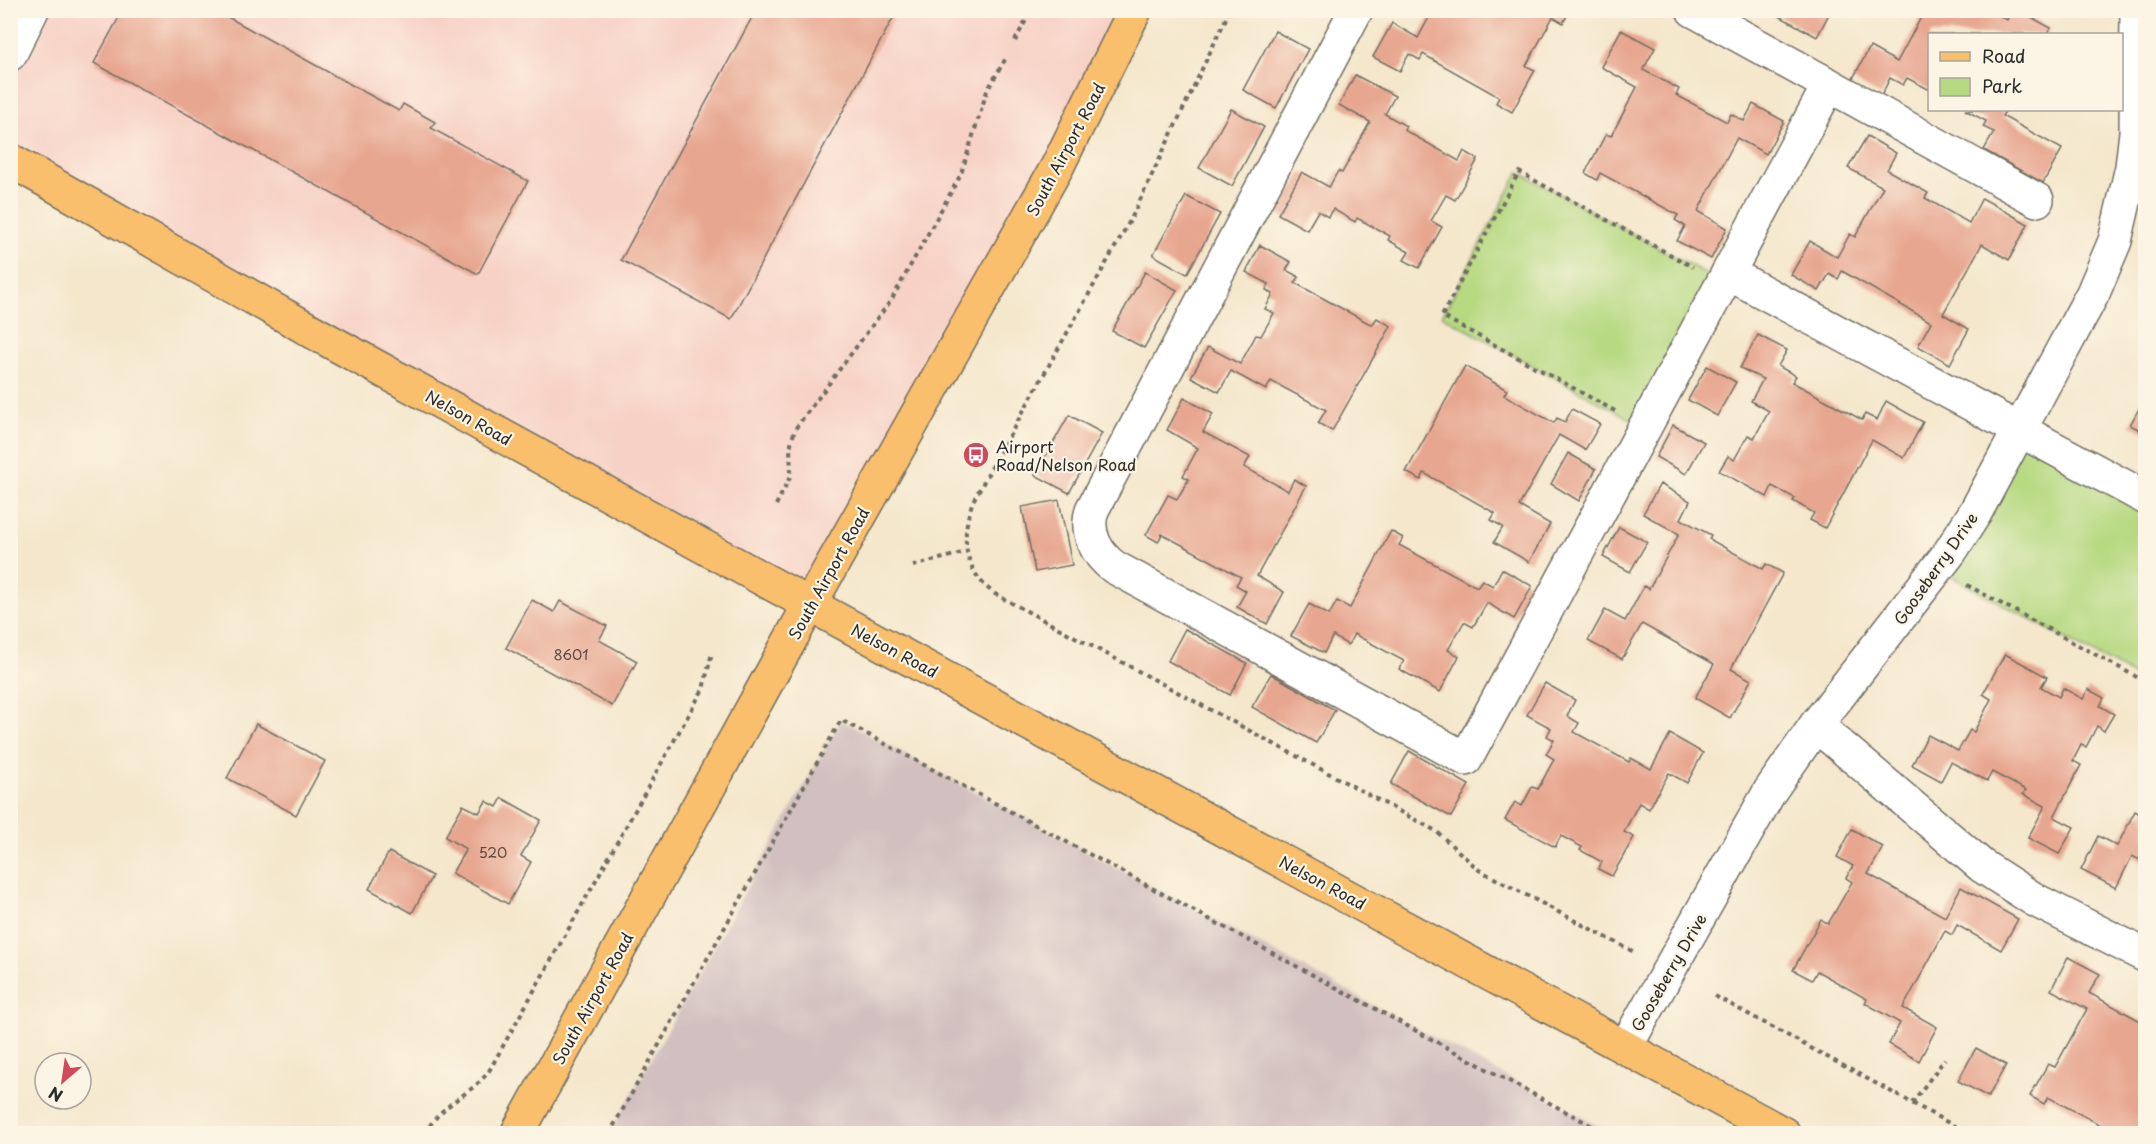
<svg xmlns="http://www.w3.org/2000/svg" width="2156" height="1144" viewBox="0 0 2156 1144" font-family="'Playpen Sans',sans-serif">
  <style>
    .built { fill: #f7d1c6 }
    .industrial { fill: #d2bfbf }
    .green { fill: #b6d981; stroke: #708256; stroke-width: 1.5 }
    .building { fill: #e7a68f }
    .lines { fill: none; stroke-linecap: round; stroke-linejoin: round }
    .minor-casing { stroke: #716d63; stroke-width: 36 }
    .major-casing { stroke: #716d63; stroke-width: 36 }
    .path { stroke: #716d63; stroke-width: 4; stroke-dasharray: 4.5 4.5; stroke-linecap: butt }
    .minor { stroke: #fff; stroke-width: 33 }
    .major { stroke: #f9bf6c; stroke-width: 33 }
    .labels { text-anchor: middle; dominant-baseline: central; stroke-width: 4.5; stroke-linejoin: round; paint-order: stroke }
    .number-label { font-size: 14px; fill: #5a4a44 }
    .street-label { font-size: 16px; fill: #2b2b2b; stroke: #fcf5e5 }
    .poi-label { font-size: 16px; fill: #2b2b2b; stroke: #fcf5e5; text-anchor: start }
  </style>
  <rect width="100%" height="100%" fill="#fcf5e5"/>
  <filter id="ink" filterUnits="userSpaceOnUse"><feTurbulence type="fractalNoise" baseFrequency=".0167" numOctaves="2"/><feDisplacementMap in="SourceGraphic" scale="12" xChannelSelector="R" yChannelSelector="G"/><feConvolveMatrix kernelMatrix="1 2 1 2 8 2 1 2 1" color-interpolation-filters="sRGB"/></filter>
  <filter id="wash" filterUnits="userSpaceOnUse"><feTurbulence type="fractalNoise" baseFrequency=".008" numOctaves="4" result="noise"/><feDisplacementMap in="SourceGraphic" scale="24" xChannelSelector="R" yChannelSelector="G"/><feGaussianBlur stdDeviation="1.35" result="paint"/><feColorMatrix in="noise" values="0 0 0 0 0 0 0 0 0 0 0 0 0 0 0 0 0 1.4 0 .05"/><feComposite in="paint" operator="in"/></filter>
  <g filter="url(#wash)">
    <rect width="100%" height="100%" fill="#f4e7cc"/>
    <!-- built -->
    <path class="built" d="M 32,10 L 1135,11 L 810,604 L 11,159 L 10,54 Z"/>
    <!-- industrial -->
    <path class="industrial" d="M 841,720 L 1612,1133 L 610,1133 Z"/>
    <!-- green -->
    <g class="green">
      <path d="M 1519,172 L 1723,283 L 1645,427 L 1442,316 Z"/>
      <path d="M 2020,430 L 2145,498 L 2145,682 L 1938,569 Z"/>
    </g>
    <g id="blocks">
      <!-- building -->
      <g class="building">
        <path d="M 123,10 L 215,10 L 399,111 L 403,104 L 435,122 L 431,128 L 528,181 L 478,274 L 94,63 Z"/>
        <path d="M 756,10 L 884,10 L 894,16 L 731,319 L 621,260 Z"/>
        <path d="M 1433,10 L 1570,10 L 1563,23 L 1553,17 L 1526,66 L 1535,70 L 1512,112 L 1496,103 L 1499,97 L 1423,54 L 1420,60 L 1409,54 L 1400,71 L 1373,57 L 1392,23 L 1418,38 Z"/>
        <path d="M 1782,10 L 1831,10 L 1817,37 L 1779,16 Z"/>
        <path d="M 1925,10 L 1990,10 L 2007,20 L 2012,10 L 2018,10 L 2051,28 L 2047,34 L 1930,34 L 1930,90 L 1907,78 L 1903,85 L 1890,78 L 1881,96 L 1852,80 L 1870,47 L 1897,62 Z"/>
        <path d="M 1621,30 L 1655,48 L 1643,70 L 1679,89 L 1676,95 L 1727,122 L 1731,114 L 1744,121 L 1753,104 L 1784,121 L 1766,154 L 1737,138 L 1698,211 L 1727,228 L 1711,259 L 1677,241 L 1685,226 L 1675,220 L 1678,215 L 1600,173 L 1597,180 L 1585,173 L 1606,134 L 1611,136 L 1637,87 L 1601,67 Z"/>
        <path d="M 1275,31 L 1308,49 L 1276,108 L 1243,90 Z"/>
        <path d="M 1355,75 L 1395,96 L 1385,114 L 1406,126 L 1404,130 L 1459,161 L 1464,151 L 1478,159 L 1455,200 L 1446,195 L 1431,221 L 1442,227 L 1419,268 L 1404,260 L 1409,252 L 1388,240 L 1390,236 L 1357,218 L 1355,222 L 1333,209 L 1328,217 L 1318,211 L 1307,230 L 1278,214 L 1302,172 L 1329,187 L 1338,171 L 1342,173 L 1370,122 L 1339,105 Z"/>
        <path d="M 1231,109 L 1264,127 L 1232,186 L 1199,168 Z"/>
        <path d="M 1965,110 L 2006,110 L 2002,116 L 2062,149 L 2043,183 L 1984,150 L 1994,132 L 1983,127 L 1986,121 Z"/>
        <path d="M 1867,136 L 1896,153 L 1887,170 L 1928,193 L 1925,198 L 1969,223 L 1982,198 L 2028,224 L 2009,260 L 1982,244 L 1943,314 L 1969,329 L 1950,364 L 1918,346 L 1931,322 L 1842,271 L 1838,279 L 1829,274 L 1819,291 L 1791,275 L 1810,241 L 1837,257 L 1850,234 L 1855,237 L 1883,187 L 1848,168 Z"/>
        <path d="M 1186,196 L 1220,214 L 1187,274 L 1153,255 Z"/>
        <path d="M 1260,245 L 1291,262 L 1286,270 L 1299,277 L 1295,283 L 1372,325 L 1377,318 L 1391,326 L 1332,431 L 1318,423 L 1326,410 L 1271,381 L 1266,390 L 1231,371 L 1219,392 L 1191,377 L 1208,347 L 1240,364 L 1256,335 L 1261,336 L 1274,313 L 1265,309 L 1273,294 L 1266,290 L 1269,284 L 1246,272 Z"/>
        <path d="M 1145,272 L 1177,290 L 1144,348 L 1112,331 Z"/>
        <path d="M 1758,335 L 1787,350 L 1778,366 L 1796,376 L 1792,382 L 1862,420 L 1865,414 L 1877,420 L 1886,401 L 1923,422 L 1904,458 L 1872,440 L 1825,528 L 1810,520 L 1814,513 L 1793,501 L 1795,498 L 1772,486 L 1767,497 L 1719,471 L 1728,456 L 1734,460 L 1748,435 L 1754,438 L 1769,411 L 1751,401 L 1763,379 L 1740,368 Z"/>
        <path d="M 1465,366 L 1507,390 L 1504,395 L 1554,423 L 1557,418 L 1565,422 L 1572,409 L 1600,424 L 1585,450 L 1559,435 L 1519,506 L 1550,524 L 1529,562 L 1494,542 L 1503,527 L 1491,520 L 1495,513 L 1424,473 L 1421,480 L 1406,472 Z"/>
        <path d="M 1707,366 L 1736,382 L 1717,416 L 1688,400 Z"/>
        <path d="M 2146,396 L 2146,433 L 2130,425 Z"/>
        <path d="M 1184,398 L 1213,414 L 1203,432 L 1250,457 L 1244,467 L 1288,491 L 1294,479 L 1306,486 L 1257,576 L 1284,592 L 1267,624 L 1237,607 L 1246,591 L 1236,585 L 1241,577 L 1162,534 L 1158,542 L 1146,535 L 1168,495 L 1177,499 L 1189,479 L 1183,476 L 1198,448 L 1167,430 Z"/>
        <path d="M 1069,415 L 1102,433 L 1069,493 L 1035,475 Z"/>
        <path d="M 1673,425 L 1704,442 L 1686,474 L 1656,457 Z"/>
        <path d="M 1568,453 L 1596,469 L 1579,501 L 1551,484 Z"/>
        <path d="M 1660,484 L 1690,501 L 1681,519 L 1711,535 L 1709,539 L 1763,569 L 1766,564 L 1783,573 L 1731,669 L 1751,680 L 1730,718 L 1695,698 L 1714,664 L 1642,624 L 1622,659 L 1588,641 L 1605,610 L 1625,621 L 1644,586 L 1649,589 L 1679,534 L 1643,514 Z"/>
        <path d="M 1059,500 L 1072,565 L 1035,572 L 1022,507 Z"/>
        <path d="M 1619,527 L 1647,542 L 1630,572 L 1603,557 Z"/>
        <path d="M 1391,531 L 1403,538 L 1399,545 L 1477,587 L 1482,580 L 1493,586 L 1502,569 L 1532,586 L 1514,619 L 1487,603 L 1473,627 L 1464,622 L 1448,650 L 1459,656 L 1440,692 L 1399,669 L 1404,661 L 1354,634 L 1348,645 L 1333,636 L 1324,653 L 1291,636 L 1309,604 L 1329,615 L 1337,601 L 1350,608 Z"/>
        <path d="M 532,600 L 554,612 L 560,601 L 607,626 L 599,640 L 637,661 L 612,706 L 506,648 Z"/>
        <path d="M 1185,629 L 1247,663 L 1230,695 L 1168,661 Z"/>
        <path d="M 2005,654 L 2047,677 L 2041,687 L 2059,697 L 2063,688 L 2083,699 L 2088,689 L 2104,698 L 2100,706 L 2114,714 L 2104,731 L 2097,726 L 2086,747 L 2081,745 L 2073,761 L 2081,765 L 2054,817 L 2074,827 L 2059,854 L 2028,838 L 2045,806 L 2023,794 L 2026,790 L 1992,772 L 1987,781 L 1951,762 L 1941,781 L 1912,765 L 1928,735 L 1958,751 L 1970,730 L 1974,732 L 1991,699 L 1983,694 Z"/>
        <path d="M 1271,674 L 1335,710 L 1316,743 L 1252,707 Z"/>
        <path d="M 1545,683 L 1575,700 L 1567,716 L 1579,723 L 1574,732 L 1629,762 L 1631,758 L 1651,769 L 1670,734 L 1703,753 L 1687,783 L 1669,773 L 1649,809 L 1639,803 L 1624,832 L 1634,837 L 1612,876 L 1598,869 L 1602,862 L 1580,850 L 1582,847 L 1561,836 L 1555,847 L 1505,820 L 1515,802 L 1522,806 L 1532,787 L 1538,789 L 1554,759 L 1546,754 L 1554,740 L 1547,736 L 1551,728 L 1527,715 Z"/>
        <path d="M 256,724 L 325,761 L 296,815 L 227,778 Z"/>
        <path d="M 1409,751 L 1469,785 L 1451,817 L 1391,784 Z"/>
        <path d="M 502,798 L 541,820 L 521,856 L 531,862 L 508,904 L 452,873 L 466,849 L 445,837 L 463,805 L 479,813 L 486,801 L 497,807 Z"/>
        <path d="M 2146,808 L 2146,863 L 2132,856 L 2116,888 L 2081,870 L 2098,836 L 2117,846 L 2135,811 L 2142,815 Z"/>
        <path d="M 1852,829 L 1883,847 L 1868,874 L 1945,917 L 1961,887 L 2018,919 L 2001,950 L 1957,925 L 1952,935 L 1945,931 L 1903,1008 L 1937,1027 L 1919,1061 L 1889,1044 L 1900,1023 L 1865,1003 L 1867,999 L 1817,971 L 1812,980 L 1793,970 L 1821,919 L 1828,924 L 1852,882 L 1846,878 L 1853,866 L 1837,857 Z"/>
        <path d="M 389,852 L 432,876 L 412,913 L 369,889 Z"/>
        <path d="M 2068,957 L 2100,974 L 2089,993 L 2146,1024 L 2146,1121 L 2139,1134 L 2103,1134 L 2098,1131 L 2101,1125 L 2048,1097 L 2044,1104 L 2030,1096 L 2048,1064 L 2055,1067 L 2087,1009 L 2051,990 Z"/>
        <path d="M 1976,1048 L 2006,1065 L 1988,1097 L 1958,1081 Z"/>
      </g>
    </g>
  </g>
  <g filter="url(#ink)">
    <use href="#blocks" fill-opacity="0" stroke="#716d63" stroke-width="1.5"/>
    <g class="lines">
      <!-- minor casing -->
      <g class="minor-casing">
        <g id="minor">
          <path d="M 1356,10 L 1092,510 C 1085,532 1096,554 1114,567 L 1466,759 L 1728,273 L 2146,498"/>
          <path d="M 1693,10 L 1829,85 L 1728,273"/>
          <path d="M 10,54 L 32,10"/>
          <path d="M 1829,85 L 2037,200"/>
          <path d="M 1816,725 L 1982,866 L 2035,900 L 2146,956"/>
          <path d="M 1626,1046 L 1770,791 L 1816,725 L 1950,552 L 1975,513 L 2093,293 L 2115,241 L 2132,167 L 2136,132 L 2137,10"/>
        </g>
      </g>
      <!-- major casing -->
      <g class="major-casing">
        <g id="major">
          <path d="M 10,160 L 324,338 L 748,571 L 1784,1134"/>
          <path d="M 517,1134 L 810,604 L 1057,167 L 1135,10"/>
        </g>
      </g>
      <!-- path -->
      <g class="path">
        <path d="M 1230,10 L 1132,217 L 973,501 C 960,536 963,571 995,594 L 1436,831 L 1479,870 L 1634,952"/>
        <path d="M 1015,41 L 1026,20"/>
        <path d="M 1615,411 L 1442,316 L 1519,172 L 1693,267"/>
        <path d="M 776,505 L 791,475 L 790,447 L 795,429 L 892,299 L 961,174 L 987,91 L 1006,58"/>
        <path d="M 913,566 L 966,552"/>
        <path d="M 1967,585 L 2146,682"/>
        <path d="M 1715,996 L 1969,1134"/>
        <path d="M 1912,1103 L 1945,1059"/>
        <path d="M 425,1134 C 441,1102 471,1096 489,1071 L 703,689 L 712,653"/>
        <path d="M 609,1134 L 841,720 L 1607,1134"/>
      </g>
      <!-- minor -->
      <use href="#minor" class="minor"/>
      <!-- major -->
      <use href="#major" class="major"/>
    </g>
  </g>
  <!-- icons -->
  <defs>
    <g id="bus-disc" transform="scale(1.35)"><circle r="9.5" fill="#d1495b" stroke="#fcf5e5"/><path d="M-5-6H5V4H4V6H2V4H-2V6H-4V4H-5ZM-3.5-4V0h7V-4ZM-3.5 1.2v1.5H-2V1.2ZM2 1.2v1.5H3.5V1.2Z" fill="#fff"/></g>
  </defs>
  <g fill-rule="evenodd">
    <use href="#bus-disc" x="976" y="455"/>
  </g>
  <g class="labels">
    <!-- number labels -->
    <g class="number-label">
      <text x="571" y="654">8601</text>
      <text x="493" y="852">520</text>
    </g>
    <!-- street labels -->
    <g class="street-label">
      <text transform="translate(1065 149) rotate(-62)">South Airport Road</text>
      <text transform="translate(469 417) rotate(29)">Nelson Road</text>
      <text transform="translate(1935 568) rotate(-55)">Gooseberry Drive</text>
      <text transform="translate(828 573) rotate(-61)">South Airport Road</text>
      <text transform="translate(895 650) rotate(28)">Nelson Road</text>
      <text transform="translate(1323 882) rotate(28)">Nelson Road</text>
      <text transform="translate(1668 972) rotate(-60)">Gooseberry Drive</text>
      <text transform="translate(592 998) rotate(-61)">South Airport Road</text>
    </g>
    <!-- poi labels -->
    <g class="poi-label">
      <text x="996" y="446">Airport<tspan x="996" dy="18">Road/Nelson Road</tspan></text>
    </g>
  </g>
  <!-- margin -->
  <rect width="2156" height="1144" fill="none" stroke="#fcf5e5" stroke-width="36"/>
  <!-- legend -->
  <rect x="1928" y="33" width="195" height="78" fill="#fcf5e5" stroke="#a8a49b" stroke-width="1.5"/>
  <rect x="1940" y="52" width="30" height="9" fill="#f9bf6c" stroke="#a8a49b" stroke-width="1.5"/>
  <text x="1982" y="63" font-size="18" fill="#2b2b2b">Road</text>
  <rect x="1940" y="78" width="30" height="18" fill="#b6d981" stroke="#a8a49b" stroke-width="1.5"/>
  <text x="1982" y="93" font-size="18" fill="#2b2b2b">Park</text>
  <!-- north arrow -->
  <g transform="translate(63 1081) rotate(209)"><circle r="28" fill="#fcf5e5" stroke="#a8a49b" stroke-width="1.5"/>
  <path d="M0-4.5L10 22L0 15L-10 22Z" fill="#d1495b"/>
  <text y="-9" font-size="16" font-weight="bold" text-anchor="middle" fill="#2b2b2b">N</text>
  </g>
</svg>
